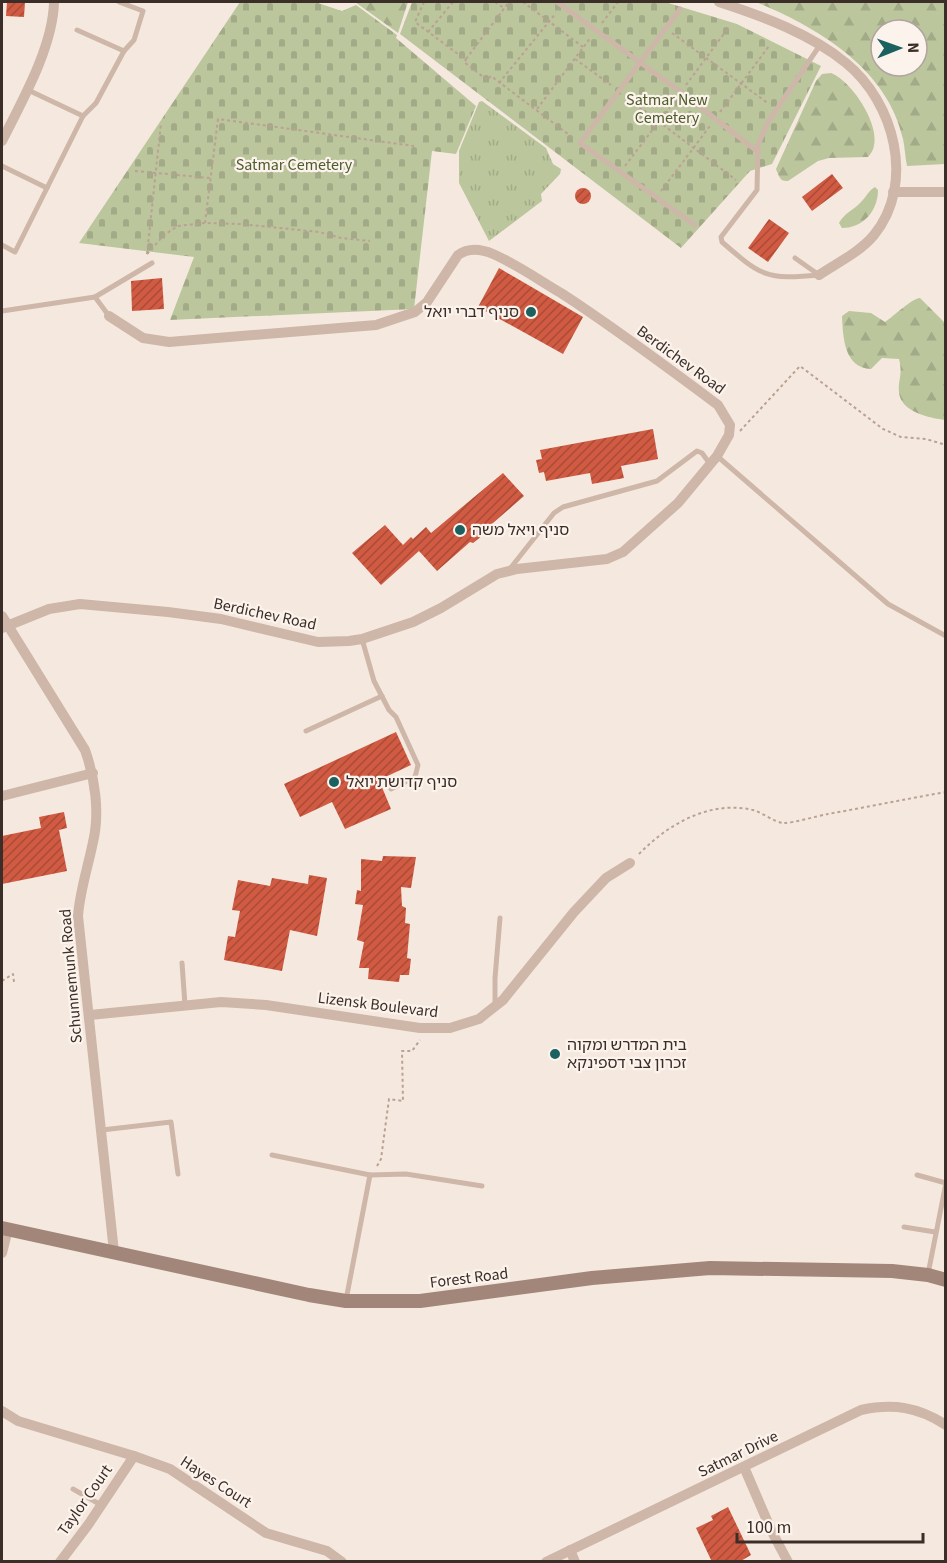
<svg xmlns="http://www.w3.org/2000/svg" width="947" height="1563" viewBox="0 0 947 1563" font-family="'Source Sans 3','Noto Sans Hebrew',sans-serif">
  <style>
    .grass { fill: url(#grass-tufts) }
    .forest { fill: url(#forest-firs); fill-rule: evenodd }
    .cemetery { fill: url(#cemetery-stones) }
    .building { fill: url(#building-hatch) }
    .lines { fill: none; stroke-linecap: round; stroke-linejoin: round }
    .path { stroke: #bba193; stroke-width: 2; stroke-dasharray: 3 3; stroke-linecap: butt }
    .lane { stroke: #ceb7a9; stroke-width: 5 }
    .street { stroke: #ceb7a9; stroke-width: 10 }
    .secondary { stroke: #a3867a; stroke-width: 14 }
    .poi-dot { fill: #1b6160; stroke: #fcf3ec; stroke-width: 2 }
    .labels { text-anchor: middle; dominant-baseline: central; stroke-width: 4.5; stroke-linejoin: round; paint-order: stroke }
    .park-label { font-size: 16px; fill: #4d5c2b; stroke: #fcf3ec }
    .poi-label { font-size: 16px; fill: #3b2e29; stroke: #fcf3ec; text-anchor: start }
    .street-label { font-size: 16px; fill: #3b2e29; stroke: #fcf3ec }
  </style>
  <defs>
    <pattern id="grass-tufts" width="24" height="20" patternUnits="userSpaceOnUse" patternTransform="scale(1.5)"><rect width="24" height="20" fill="#bbc69d"/><path d="M3 7l-1-3M5 7V3M7 7l1-3M15 17l-1-3M17 17v-4M19 17l1-3" fill="none" stroke="#a2aa87"/></pattern>
    <pattern id="forest-firs" width="22" height="20" patternUnits="userSpaceOnUse" patternTransform="scale(1.5)"><rect width="22" height="20" fill="#bbc69d"/><path d="M5 1l3.5 6h-7zM16 11l3.5 6h-7z" fill="#a2aa87"/></pattern>
    <pattern id="cemetery-stones" width="16" height="16" patternUnits="userSpaceOnUse" patternTransform="scale(1.5)"><rect width="16" height="16" fill="#bbc69d"/><path d="M2 7V4a2 2 0 0 1 4 0v3zM10 15v-3a2 2 0 0 1 4 0v3z" fill="#a2aa87"/></pattern>
    <pattern id="building-hatch" width="6" height="6" patternUnits="userSpaceOnUse" patternTransform="scale(1.5)"><rect width="6" height="6" fill="#d05a42"/><path d="M-1 1l2-2M0 6l6-6M5 7l2-2" fill="none" stroke="#aa4b37"/></pattern>
  </defs>
  <rect width="100%" height="100%" fill="#f5e9df"/>
  <!-- grass -->
  <path class="grass" d="M 482,101 L 546,148 L 553,164 L 561,169 L 560,174 L 541,194 L 542,201 L 489,241 L 459,183 L 459,151 L 479,102 Z"/>
  <!-- forest -->
  <g class="forest">
    <path d="M 355,2 L 408,2 L 398,33 Z"/>
    <path d="M 756,2 L 945,2 L 945,164 L 907,166 C 905,157 905,148 903,139 C 888,69 817,27 756,2 ZM 881,30 L 917,30 L 917,66 L 881,66 Z"/>
    <path d="M 831,73 C 853,81 890,137 868,157 L 829,158 L 818,161 L 788,181 C 780,182 779,176 776,169 L 816,81 L 822,74 Z"/>
    <path d="M 875,187 L 878,190 C 878,211 863,228 842,228 L 839,223 C 844,213 854,210 861,202 C 867,196 868,191 875,187 Z"/>
    <path d="M 920,298 L 945,323 L 945,420 C 930,418 900,412 899,392 C 898,379 903,375 899,359 L 882,358 L 871,369 C 844,368 843,337 842,316 L 849,311 L 871,313 L 885,322 C 894,316 911,299 920,298 Z"/>
  </g>
  <!-- cemetery -->
  <g class="cemetery">
    <path d="M 240,2 L 315,2 L 342,11 L 356,5 L 397,35 L 396,38 L 476,106 L 456,154 L 432,151 L 414,309 L 170,320 L 194,257 L 79,243 Z"/>
    <path d="M 412,2 L 665,2 L 737,24 L 821,66 L 772,164 L 750,171 L 681,248 L 400,34 Z"/>
  </g>
  <!-- building -->
  <g class="building">
    <path d="M 7,2 L 25,2 L 24,17 L 6,16 Z"/>
    <path d="M 832,174 L 843,188 L 812,211 L 802,197 Z"/>
    <circle cx="583" cy="196" r="8"/>
    <path d="M 769,219 L 789,233 L 768,262 L 748,248 Z"/>
    <path d="M 499,268 L 583,317 L 563,354 L 478,307 Z"/>
    <path d="M 162,278 L 164,309 L 132,311 L 131,281 Z"/>
    <path d="M 653,429 L 658,459 L 621,466 L 624,478 L 592,484 L 590,473 L 546,481 L 544,472 L 539,473 L 536,460 L 542,459 L 540,450 Z"/>
    <path d="M 503,473 L 524,496 L 486,529 L 487,532 L 473,543 L 470,542 L 437,571 L 419,551 L 381,585 L 352,553 L 385,525 L 403,545 L 411,537 L 413,539 L 426,527 L 431,533 Z"/>
    <path d="M 396,732 L 411,765 L 379,780 L 391,809 L 345,829 L 332,802 L 300,817 L 284,784 Z"/>
    <path d="M 64,812 L 67,828 L 59,830 L 67,871 L 2,884 L 2,836 L 41,828 L 39,817 Z"/>
    <path d="M 383,856 L 416,857 L 411,888 L 401,887 L 402,906 L 406,908 L 405,923 L 410,924 L 407,958 L 411,959 L 409,975 L 400,975 L 399,982 L 368,979 L 369,968 L 359,968 L 364,942 L 357,940 L 363,905 L 355,904 L 357,890 L 361,891 L 361,859 L 382,861 Z"/>
    <path d="M 309,875 L 327,878 L 317,936 L 290,930 L 282,971 L 224,960 L 228,936 L 235,937 L 240,911 L 232,910 L 238,880 L 270,886 L 272,878 L 308,884 Z"/>
    <path d="M 728,1507 L 751,1555 L 739,1562 L 712,1562 L 696,1528 L 713,1520 L 711,1516 Z"/>
  </g>
  <g class="lines">
    <!-- path -->
    <g class="path">
      <path d="M 424,2 L 415,22 L 466,60 L 464,62 L 487,80 L 491,76 L 572,137"/>
      <path d="M 495,2 L 504,8"/>
      <path d="M 523,2 L 583,47"/>
      <path d="M 602,23 L 618,2"/>
      <path d="M 428,32 L 453,2"/>
      <path d="M 672,33 L 769,104"/>
      <path d="M 466,59 L 509,2"/>
      <path d="M 575,59 L 611,85"/>
      <path d="M 499,83 L 556,13"/>
      <path d="M 686,85 L 729,27"/>
      <path d="M 625,96 L 736,180"/>
      <path d="M 537,109 L 591,37"/>
      <path d="M 720,112 L 769,46"/>
      <path d="M 625,166 L 676,99"/>
      <path d="M 135,171 L 210,178"/>
      <path d="M 661,191 L 710,126"/>
      <path d="M 205,223 L 218,119 L 414,146"/>
      <path d="M 147,254 L 164,235 L 178,226 L 205,223 L 241,224 L 319,232 L 341,238 L 370,241"/>
      <path d="M 147,254 L 161,123"/>
      <path d="M 740,431 L 800,366 L 883,429 L 901,437 L 926,439 L 946,445"/>
      <path d="M 639,854 C 668,824 710,800 753,810 C 763,813 774,822 783,823 C 795,823 816,816 828,814 C 867,807 906,799 946,792"/>
      <path d="M 2,981 L 13,974 L 14,982"/>
      <path d="M 377,1166 L 381,1159 L 389,1099 L 403,1101 L 402,1051 L 412,1051 L 420,1040"/>
    </g>
    <!-- lane -->
    <g class="lane">
      <path d="M 557,2 L 685,95 L 758,152"/>
      <path d="M 680,9 L 580,143 L 695,225"/>
      <path d="M 77,30 L 124,51"/>
      <path d="M 28,90 L 83,116"/>
      <path d="M 2,166 L 47,188"/>
      <path d="M 2,245 L 15,252 L 83,116 L 96,103 L 124,51 L 134,40 L 143,11 L 119,2"/>
      <path d="M 795,258 L 819,275"/>
      <path d="M 819,275 C 766,280 761,276 722,242 L 721,237 L 757,190 L 758,145 L 768,122 L 820,45"/>
      <path d="M 95,297 L 152,263"/>
      <path d="M 2,311 L 95,297 L 109,316"/>
      <path d="M 717,456 L 888,604 L 946,636"/>
      <path d="M 509,570 L 554,513 L 563,507 L 657,481 L 697,451 L 702,453 L 710,464"/>
      <path d="M 362,639 L 374,681 L 389,710 L 396,717 L 418,765 L 415,777 L 391,789"/>
      <path d="M 306,731 L 382,696"/>
      <path d="M 182,963 L 185,1005"/>
      <path d="M 495,1004 L 495,978 L 500,918"/>
      <path d="M 102,1130 L 171,1122 L 178,1174"/>
      <path d="M 272,1155 L 370,1175 L 406,1174 L 482,1186"/>
      <path d="M 917,1175 L 946,1183"/>
      <path d="M 904,1227 L 935,1232"/>
      <path d="M 928,1274 L 946,1183"/>
      <path d="M 346,1300 L 370,1175"/>
      <path d="M 73,1489 L 101,1505"/>
    </g>
    <!-- street -->
    <g class="street">
      <path d="M 719,2 C 762,16 811,34 846,63 C 894,102 916,183 874,235 C 860,252 837,263 819,275"/>
      <path d="M 2,141 C 22,101 53,47 54,2"/>
      <path d="M 893,192 L 946,192"/>
      <path d="M 2,616 L 85,750 C 95,778 100,813 93,842 C 88,867 80,890 78,916 L 114,1252"/>
      <path d="M 2,628 L 49,609 L 80,604 L 168,612 L 221,619 L 318,642 L 349,641 L 362,639 L 413,622 L 441,608 L 497,574 L 517,569 L 607,559 L 623,552 L 678,503 L 717,456 L 729,435 L 730,425 L 718,405 C 667,367 615,328 561,293 C 539,280 516,264 493,254 C 481,249 468,248 458,255 L 427,302 L 415,312 L 376,325 L 169,342 L 143,338 L 109,316"/>
      <path d="M 2,796 L 93,773"/>
      <path d="M 90,1015 L 221,1002 L 266,1005 L 420,1028 L 450,1028 L 479,1019 L 503,1000 L 574,912 L 606,878 L 630,863"/>
      <path d="M 2,1253 L 8,1229"/>
      <path d="M 2,1411 L 18,1421 L 134,1456 L 170,1469 L 266,1533 L 327,1551 L 342,1562"/>
      <path d="M 744,1467 L 772,1532 L 788,1562"/>
      <path d="M 570,1550 L 575,1562"/>
      <path d="M 60,1562 L 88,1525 L 134,1456"/>
      <path d="M 546,1562 L 861,1410 C 893,1403 918,1407 946,1425"/>
    </g>
    <!-- secondary -->
    <path class="secondary" d="M 2,1228 L 309,1295 L 346,1301 L 420,1301 L 592,1278 L 710,1268 L 892,1271 L 928,1275 L 946,1280"/>
  </g>
  <!-- markers -->
  <g class="poi-dot">
    <circle cx="531" cy="312" r="6"/>
    <circle cx="460" cy="530" r="6"/>
    <circle cx="334" cy="782" r="6"/>
    <circle cx="555" cy="1054" r="6"/>
  </g>
  <g class="labels">
    <!-- park labels -->
    <g class="park-label">
      <text x="667" y="100">Satmar New<tspan x="667" dy="18">Cemetery</tspan></text>
      <text x="294" y="165">Satmar Cemetery</text>
    </g>
    <!-- poi labels -->
    <g class="poi-label">
      <text x="519" y="312" text-anchor="end">סניף דברי יואל</text>
      <text x="472" y="530">סניף ויאל משה</text>
      <text x="346" y="782">סניף קדושת יואל</text>
      <text x="567" y="1045">בית המדרש ומקוה<tspan x="567" dy="18">זכרון צבי דספינקא</tspan></text>
    </g>
    <!-- street labels -->
    <g class="street-label">
      <text transform="translate(681 360) rotate(36)">Berdichev Road</text>
      <text transform="translate(265 614) rotate(12)">Berdichev Road</text>
      <text transform="translate(71 976) rotate(-95)">Schunnemunk Road</text>
      <text transform="translate(378 1005) rotate(7)">Lizensk Boulevard</text>
      <text transform="translate(469 1278) rotate(-7)">Forest Road</text>
      <text transform="translate(738 1454) rotate(-26)">Satmar Drive</text>
      <text transform="translate(216 1482) rotate(33)">Hayes Court</text>
      <text transform="translate(85 1500) rotate(-55)">Taylor Court</text>
    </g>
  </g>
  <!-- border -->
  <rect width="947" height="1563" fill="none" stroke="#3b2e29" stroke-width="6"/>
  <!-- north arrow -->
  <g transform="translate(899 48) rotate(89)"><circle r="28" fill="#fcf3ec" stroke="#afa49e" stroke-width="1.5"/>
  <path d="M0-4.5L10 22L0 15L-10 22Z" fill="#1b6160"/>
  <text y="-9" font-size="16" font-weight="bold" text-anchor="middle" fill="#3b2e29">N</text>
  </g>
  <!-- scale -->
  <path d="M737 1533v9h186v-9" fill="none" stroke="#3b2e29" stroke-width="3"/>
  <text x="746" y="1533" font-size="18" fill="#3b2e29" stroke="#fcf3ec" stroke-width="4.5" paint-order="stroke">100 m</text>
</svg>
